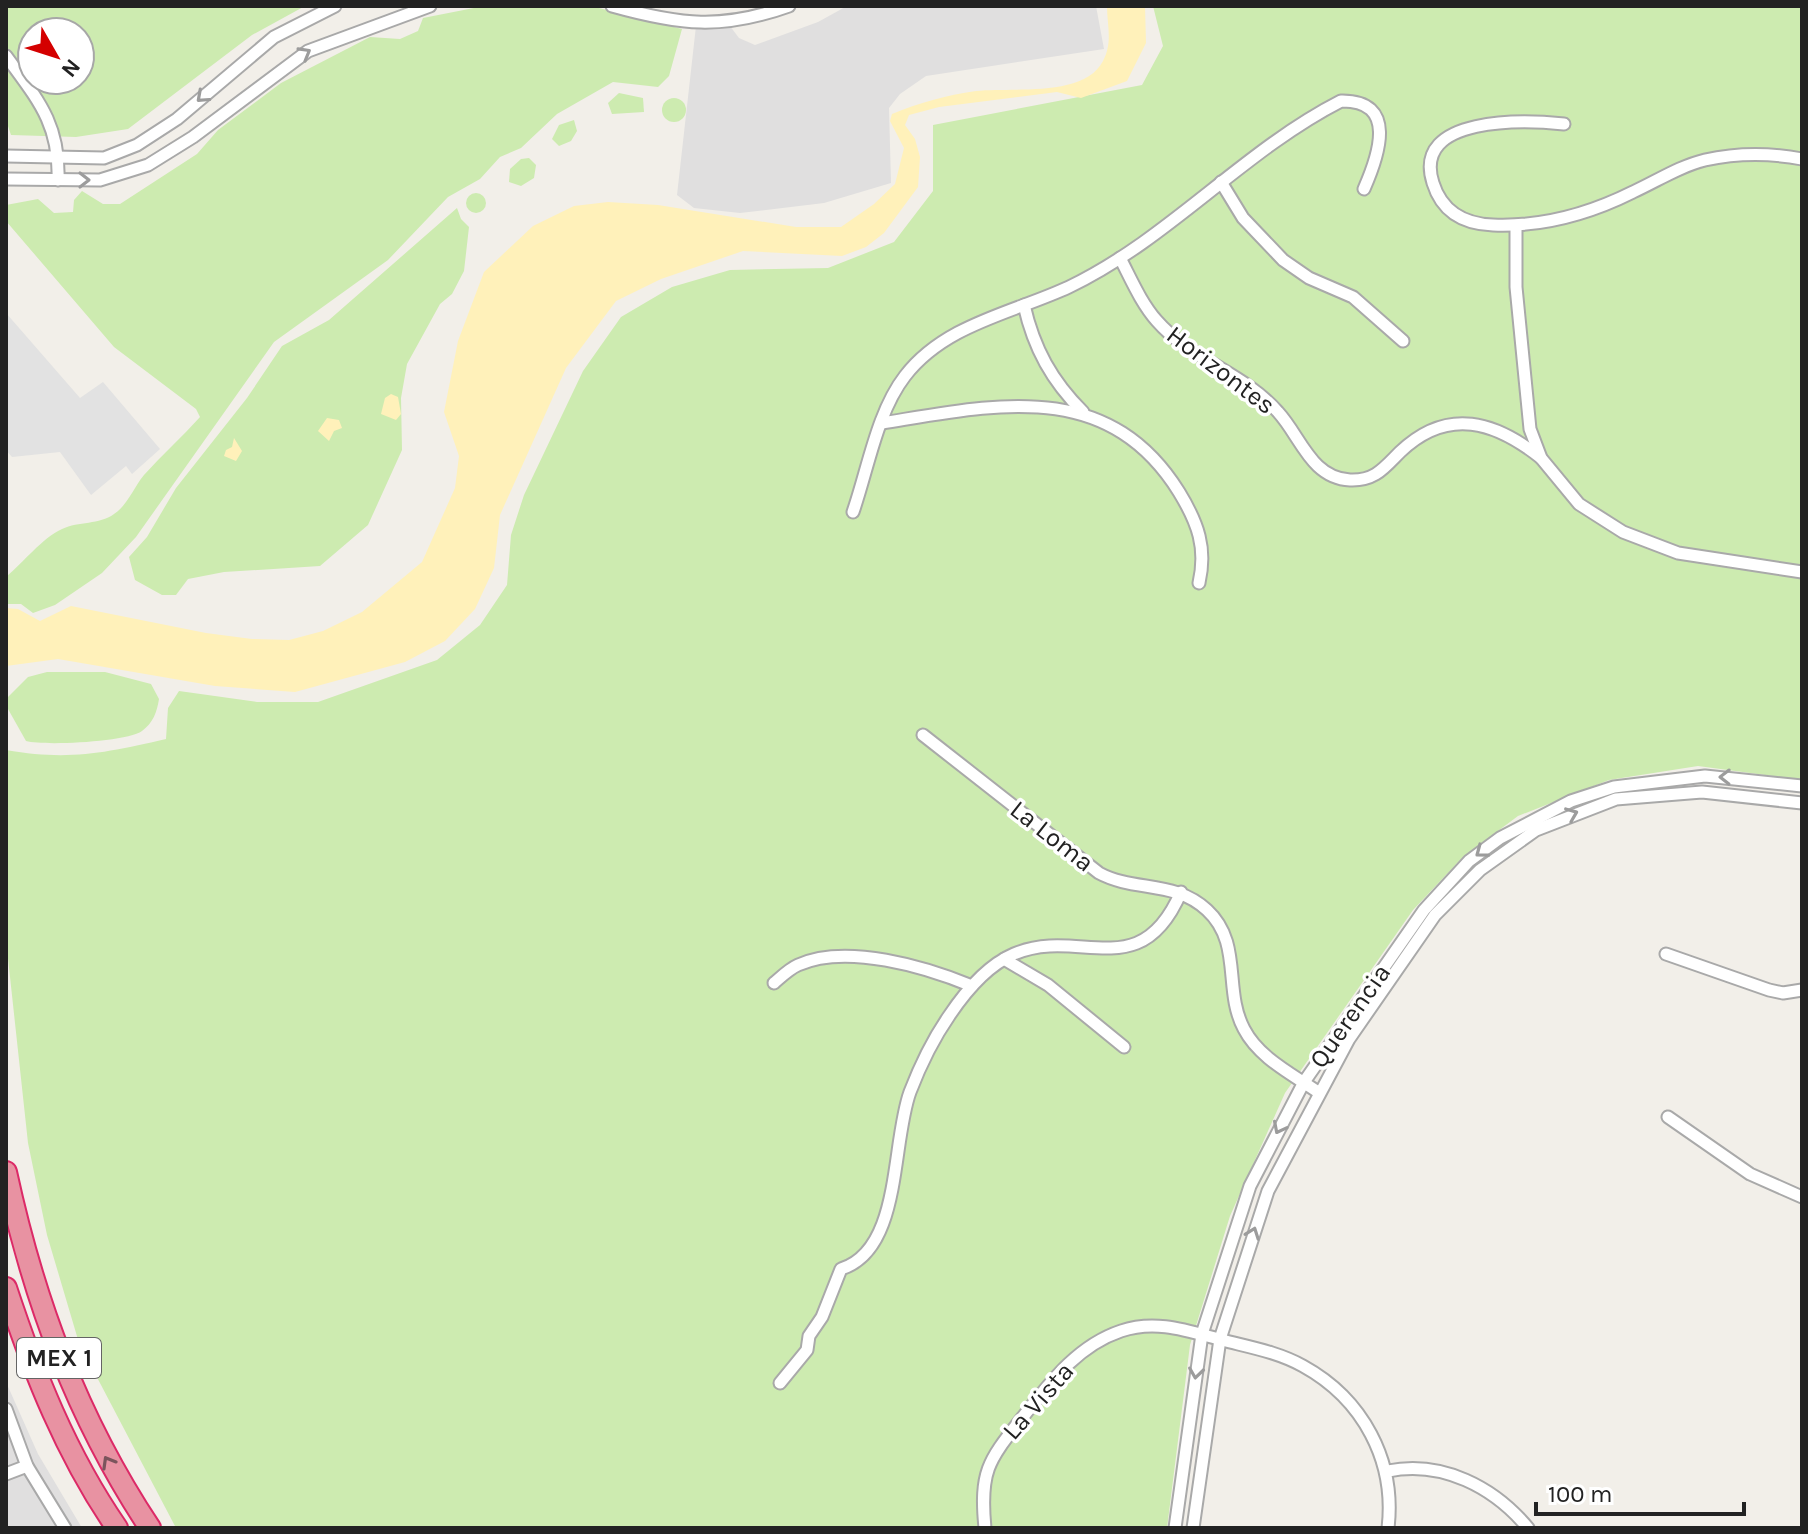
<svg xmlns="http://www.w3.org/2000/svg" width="1808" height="1534" viewBox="0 0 1808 1534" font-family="Karla,sans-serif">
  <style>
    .residential { fill: #e0dfdf }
    .grass { fill: #cdebb0; fill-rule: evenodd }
    .sand { fill: #fff1ba }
    .parking { fill: #e2e2e2 }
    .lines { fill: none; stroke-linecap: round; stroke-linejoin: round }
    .street-casing { stroke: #a9a9a9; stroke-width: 15 }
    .highway-casing { stroke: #dc2a67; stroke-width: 24 }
    .street { stroke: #fff; stroke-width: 11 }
    .highway { stroke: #e892a2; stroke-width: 20 }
    .oneway { stroke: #9c9c9c }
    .oneway2 { stroke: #7b545c }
    .labels { text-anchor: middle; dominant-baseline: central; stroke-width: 7; stroke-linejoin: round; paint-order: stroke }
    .shield { fill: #fff; stroke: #646464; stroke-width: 2 }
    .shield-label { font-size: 24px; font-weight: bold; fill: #222 }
    .street-label { font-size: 26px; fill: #222; stroke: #fff }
  </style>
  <rect width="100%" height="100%" fill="#f2efe9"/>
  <!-- residential -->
  <g class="residential">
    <path d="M 847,6 L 1096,6 L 1104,49 L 926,76 L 900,94 L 889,108 L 891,183 L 824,203 L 740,213 L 694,208 L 677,195 L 696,26 L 730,26 L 739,38 L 755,45 L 818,22 Z"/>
    <path d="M 6,1382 L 38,1454 L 82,1528 L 6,1528 Z"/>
  </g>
  <!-- grass -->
  <g class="grass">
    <path d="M 6,6 L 305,6 L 252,35 L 128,129 L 76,137 L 11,135 L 6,120 ZM 32,32 L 80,32 L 80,80 L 32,80 Z"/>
    <path d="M 484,6 L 591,6 L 682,29 L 669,76 L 658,87 L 613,82 L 557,114 L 521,148 L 500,157 L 480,179 L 448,197 L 388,260 L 274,342 L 136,537 L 102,573 L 55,605 L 33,613 L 21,604 L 6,604 L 6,577 C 24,562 41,539 62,529 C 79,521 99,525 114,514 C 127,506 134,487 144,475 C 162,455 182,437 200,417 L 196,409 L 114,347 L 6,221 L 6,205 L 38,199 L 54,213 L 73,212 L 74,200 L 82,191 L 103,204 L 120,204 L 197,154 L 218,130 L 281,83 L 370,37 L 400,39 L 418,31 L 423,18 Z"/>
    <path d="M 1153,6 L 1802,6 L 1802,780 L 1698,766 L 1609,780 L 1518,816 L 1463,857 L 1413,910 L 1285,1093 L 1230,1216 L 1190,1345 L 1167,1528 L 176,1528 L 79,1343 L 47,1235 L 28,1143 L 6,940 L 6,750 C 68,761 105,753 166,739 L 168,708 L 179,691 L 257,702 L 318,702 L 437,660 L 480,625 L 507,585 L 511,535 L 524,495 L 583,371 L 621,317 L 672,287 L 730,270 L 828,268 L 894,242 L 933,191 L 933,125 L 1142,85 L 1163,46 Z"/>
    <path d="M 619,93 L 643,98 L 644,112 L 612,114 L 608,103 Z"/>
    <circle cx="674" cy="110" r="12"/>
    <path d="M 574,120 L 577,131 L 571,141 L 559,146 L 552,139 L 559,125 Z"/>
    <path d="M 529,158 L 536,165 L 534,178 L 521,186 L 509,182 L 510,169 L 521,159 Z"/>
    <circle cx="476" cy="203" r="10"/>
    <path d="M 457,208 L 461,219 L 469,227 L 464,271 L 452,294 L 440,304 L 407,364 L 401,398 L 402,450 L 368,525 L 320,566 L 224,572 L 188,579 L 176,595 L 162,595 L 135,580 L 129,557 L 147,537 L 176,488 L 247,398 L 282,346 L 329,320 Z"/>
    <path d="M 47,672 L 105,672 L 151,684 L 159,699 C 157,712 153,723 142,731 C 127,742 44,746 26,741 L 8,709 L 8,697 L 28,677 Z"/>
  </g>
  <!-- sand -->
  <g class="sand">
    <path d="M 1107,6 L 1145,6 L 1146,43 L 1127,81 L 1081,98 L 1057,92 L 939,107 L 909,115 L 905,125 L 915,139 L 920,157 L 918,187 L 884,233 L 866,247 L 842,256 L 743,251 L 661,279 L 616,301 L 566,368 L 500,515 L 494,568 L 475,609 L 445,641 L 405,662 L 295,692 L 215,686 L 58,659 L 6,666 L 6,608 L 18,609 L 40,621 L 71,606 L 206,633 L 252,639 L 289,640 L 323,631 L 362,612 L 422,562 L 455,488 L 459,456 L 444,412 L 458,341 L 484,272 L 533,226 L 574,206 L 608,202 L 658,205 L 796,227 L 841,227 L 874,204 L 895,184 L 904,148 L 890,121 L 892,114 C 919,103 946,95 976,91 C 1011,87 1084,98 1103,61 C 1113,42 1107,25 1107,6 Z"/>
    <path d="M 391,394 L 398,397 L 401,414 L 396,420 L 381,414 L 385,398 Z"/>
    <path d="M 327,418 L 339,420 L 342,428 L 334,431 L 329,441 L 318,431 Z"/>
    <path d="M 234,438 L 242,451 L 236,461 L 224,456 L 226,450 L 232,447 Z"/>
  </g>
  <!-- parking -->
  <path class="parking" d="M 6,313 L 80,398 L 103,382 L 160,449 L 132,474 L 126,466 L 91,495 L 60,452 L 12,457 L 6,450 Z"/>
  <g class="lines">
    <!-- street casing -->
    <g class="street-casing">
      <g id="street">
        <path d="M 612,6 C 680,25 722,30 789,6"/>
        <path d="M 6,56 C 38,100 60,124 58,180"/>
        <path d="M 1564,124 C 1526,120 1411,115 1433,183 C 1442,212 1464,224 1493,225 C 1542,227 1589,214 1633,192 C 1657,181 1680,166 1705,160 C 1737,153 1770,153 1802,159"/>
        <path d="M 6,156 L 104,158 L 137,145 L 177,119 L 274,37 L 335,6"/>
        <path d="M 6,179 L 100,180 L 148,165 L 193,137 L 308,51 L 430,6"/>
        <path d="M 1221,182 L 1243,218 L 1283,260 L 1309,278 L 1353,297 L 1403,341"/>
        <path d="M 1516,226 L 1516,287 L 1530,429 L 1541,458 L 1579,504 L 1623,532 L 1678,553 L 1802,572"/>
        <path d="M 1120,258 C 1131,279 1141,303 1157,321 C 1191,360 1244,373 1278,412 C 1301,437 1311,478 1350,480 C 1375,481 1384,468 1400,452 C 1448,406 1496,422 1541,458"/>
        <path d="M 1024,305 C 1034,349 1052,381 1083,412"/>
        <path d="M 882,423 C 994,405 1107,377 1179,492 C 1198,523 1207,548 1199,583"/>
        <path d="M 853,512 C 868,469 877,412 905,376 C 945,324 1013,313 1069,287 C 1169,239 1243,151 1341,101 C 1398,100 1379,155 1364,189"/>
        <path d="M 923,735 L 1099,873 C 1134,892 1175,880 1207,910 C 1243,943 1223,990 1244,1029 C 1259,1058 1292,1074 1318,1092"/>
        <path d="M 1666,954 L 1769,990 L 1783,993 L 1802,990"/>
        <path d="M 1004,959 L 1048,985 L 1124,1047"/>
        <path d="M 774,983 C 781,977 789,969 798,965 C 846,943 926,967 972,986"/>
        <path d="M 1668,1117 L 1750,1174 L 1802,1197"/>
        <path d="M 780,1383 L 807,1350 L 809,1336 L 822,1317 L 841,1269 C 902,1250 891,1144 910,1092 C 920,1066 933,1039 949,1016 C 965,992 986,966 1014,954 C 1080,926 1140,987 1181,892"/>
        <path d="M 6,1409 L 27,1466 L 65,1528"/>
        <path d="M 1388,1471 C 1442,1460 1494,1487 1528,1528"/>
        <path d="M 6,1474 L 27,1466"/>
        <path d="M 985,1528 C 979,1468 990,1459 1026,1413 C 1052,1380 1079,1345 1121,1331 C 1156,1319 1188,1331 1222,1340 C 1249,1347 1278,1352 1303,1366 C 1363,1399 1396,1461 1388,1528"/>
        <path d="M 1175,1528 L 1202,1334 L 1250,1186 L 1304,1082 L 1424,910 L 1469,861 L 1500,838 L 1571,801 L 1614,787 L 1705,776 L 1802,786"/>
        <path d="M 1193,1528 L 1220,1339 L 1268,1191 L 1349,1039 L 1435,915 L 1480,870 L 1536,830 L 1616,799 L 1702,792 L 1802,803"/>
      </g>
    </g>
    <!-- highway casing -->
    <g class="highway-casing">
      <g id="highway">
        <path d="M 6,1172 C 34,1301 77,1418 150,1528"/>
        <path d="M 6,1288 C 34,1373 66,1454 117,1528"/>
      </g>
    </g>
    <!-- street -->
    <use href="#street" class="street"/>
    <!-- highway -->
    <use href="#highway" class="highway"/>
  </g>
  <!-- one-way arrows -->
  <defs><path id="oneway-chevron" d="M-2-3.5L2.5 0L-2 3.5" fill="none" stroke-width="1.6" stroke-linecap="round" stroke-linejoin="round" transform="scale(2)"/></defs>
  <g class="oneway">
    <use href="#oneway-chevron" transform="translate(305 53) rotate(-30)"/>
    <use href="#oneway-chevron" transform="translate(202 97) rotate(138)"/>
    <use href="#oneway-chevron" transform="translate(84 180)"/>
    <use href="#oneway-chevron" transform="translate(1725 777) rotate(-179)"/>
    <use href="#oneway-chevron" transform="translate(1572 814) rotate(-22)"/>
    <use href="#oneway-chevron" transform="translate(1481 852) rotate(143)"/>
    <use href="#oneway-chevron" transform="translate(1279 1128) rotate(117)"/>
    <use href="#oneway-chevron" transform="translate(1253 1233) rotate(-70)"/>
    <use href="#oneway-chevron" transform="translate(1196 1373) rotate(98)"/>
  </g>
  <use class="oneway2" href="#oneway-chevron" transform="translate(108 1462) rotate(-120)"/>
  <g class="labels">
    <!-- shield labels -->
    <rect class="shield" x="17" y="1338" width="84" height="40" rx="6"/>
    <g class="shield-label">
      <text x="59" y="1358">MEX 1</text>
    </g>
    <!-- street labels -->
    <g class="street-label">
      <text transform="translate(1221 370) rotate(37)">Horizontes</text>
      <text transform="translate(1052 836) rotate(38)">La Loma</text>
      <text transform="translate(1350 1016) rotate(-55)">Querencia</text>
      <text transform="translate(1038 1401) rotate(-49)">La Vista</text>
    </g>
  </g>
  <!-- border -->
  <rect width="1808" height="1534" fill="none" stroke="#222222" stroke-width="16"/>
  <!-- north arrow -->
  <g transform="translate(56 56) rotate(129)"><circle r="38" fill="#ffffff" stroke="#a7a7a7" stroke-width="2"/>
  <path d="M0-6L14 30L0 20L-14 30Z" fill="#d40000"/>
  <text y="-12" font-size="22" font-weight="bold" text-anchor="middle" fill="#222222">N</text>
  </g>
  <!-- scale -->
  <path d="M1536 1502v12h208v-12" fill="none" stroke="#222222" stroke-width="4"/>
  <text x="1548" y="1502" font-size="24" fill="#222222" stroke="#ffffff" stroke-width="6" paint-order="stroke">100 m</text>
</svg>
